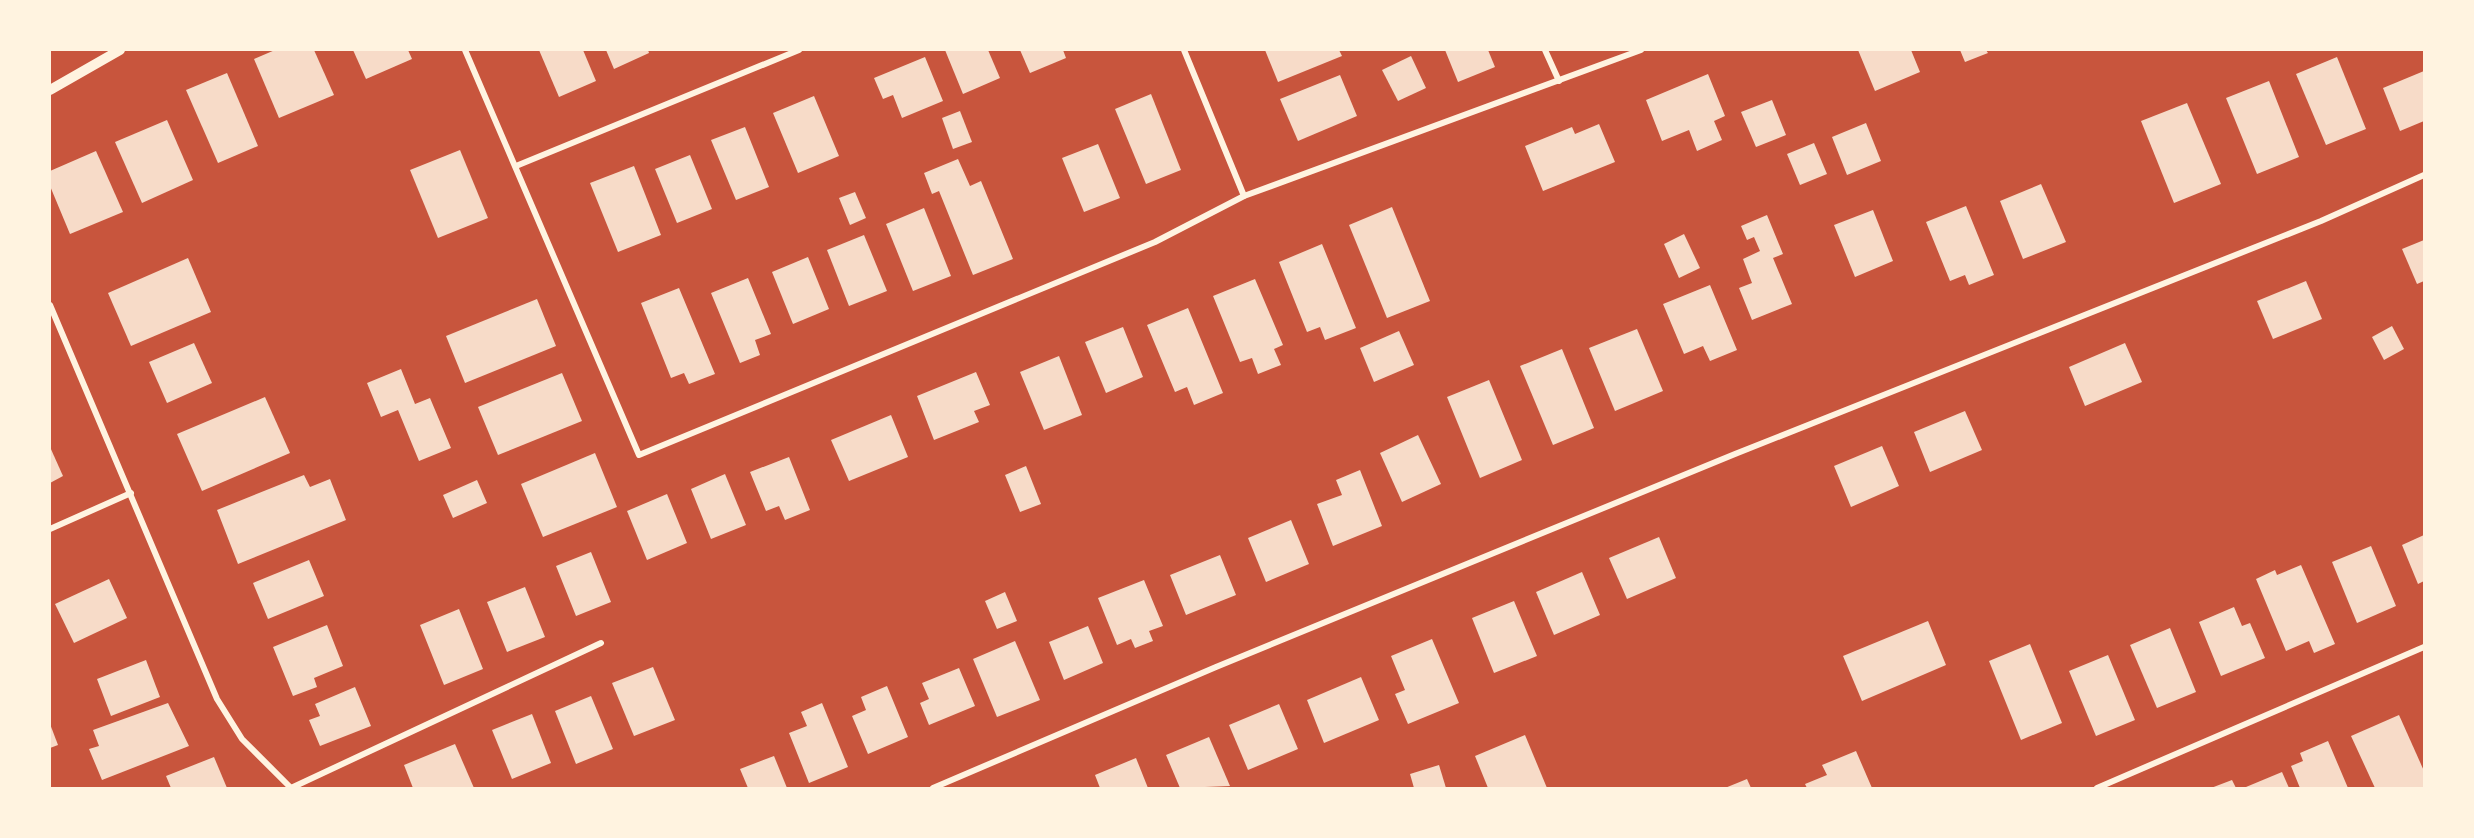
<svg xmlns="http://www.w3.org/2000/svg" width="2474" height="838" viewBox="0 0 2474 838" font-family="Karla,sans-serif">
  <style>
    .building { fill: #f7dbc8 }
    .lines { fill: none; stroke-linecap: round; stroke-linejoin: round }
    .minor { stroke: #fff3e0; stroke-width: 6 }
    .tertiary { stroke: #fff3e0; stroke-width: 10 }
  </style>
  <rect width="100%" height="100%" fill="#c8553d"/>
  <!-- building -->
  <g class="building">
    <path d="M 275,50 L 314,50 L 334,95 L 279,118 L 254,59 Z"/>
    <path d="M 353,50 L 408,50 L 412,59 L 366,79 Z"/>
    <path d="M 539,50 L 583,50 L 596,81 L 559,97 Z"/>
    <path d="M 606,50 L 648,50 L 649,53 L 614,69 Z"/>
    <path d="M 945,50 L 988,50 L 1000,78 L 963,94 Z"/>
    <path d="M 1020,50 L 1063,50 L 1066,58 L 1030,73 Z"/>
    <path d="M 1265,50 L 1339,50 L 1342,56 L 1278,82 Z"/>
    <path d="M 1445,50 L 1488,50 L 1495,67 L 1458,82 Z"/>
    <path d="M 1858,50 L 1911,50 L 1920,72 L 1875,91 Z"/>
    <path d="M 1960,50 L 1986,50 L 1988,53 L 1965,62 Z"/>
    <path d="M 1411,56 L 1426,88 L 1398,101 L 1382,70 Z"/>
    <path d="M 925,57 L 943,101 L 902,118 L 893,95 L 883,99 L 874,78 Z"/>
    <path d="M 2337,57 L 2366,129 L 2326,145 L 2296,74 Z"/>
    <path d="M 2424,71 L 2424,121 L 2400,131 L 2383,88 Z"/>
    <path d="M 227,73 L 258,146 L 218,163 L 186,90 Z"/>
    <path d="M 1708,74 L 1725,116 L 1714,121 L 1722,140 L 1697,151 L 1689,130 L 1662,141 L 1646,100 Z"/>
    <path d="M 1340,75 L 1357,116 L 1298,141 L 1280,99 Z"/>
    <path d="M 2269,81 L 2299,157 L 2257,174 L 2226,98 Z"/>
    <path d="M 1151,94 L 1181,170 L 1146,184 L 1115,109 Z"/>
    <path d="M 814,96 L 839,156 L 798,173 L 773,113 Z"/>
    <path d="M 1772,100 L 1786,135 L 1756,147 L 1741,112 Z"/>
    <path d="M 2187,103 L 2221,184 L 2174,203 L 2141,121 Z"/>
    <path d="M 960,111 L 972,142 L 953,149 L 942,118 Z"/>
    <path d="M 167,120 L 193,180 L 142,203 L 115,142 Z"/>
    <path d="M 1866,123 L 1881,161 L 1847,175 L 1832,137 Z"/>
    <path d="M 1599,124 L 1615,162 L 1543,191 L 1525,146 L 1572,127 L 1575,134 Z"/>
    <path d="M 745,127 L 769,187 L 736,200 L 711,140 Z"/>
    <path d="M 1814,143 L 1827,174 L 1800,185 L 1787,154 Z"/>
    <path d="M 1098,144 L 1120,198 L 1084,212 L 1062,158 Z"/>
    <path d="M 460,150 L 488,218 L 438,238 L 410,170 Z"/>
    <path d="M 96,151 L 123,212 L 70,234 L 50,186 L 50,171 Z"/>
    <path d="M 690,155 L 712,209 L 677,223 L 655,169 Z"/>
    <path d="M 958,159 L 970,186 L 981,181 L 1013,259 L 973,275 L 939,191 L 932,194 L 924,173 Z"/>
    <path d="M 634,166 L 661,235 L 618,252 L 590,183 Z"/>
    <path d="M 2041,184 L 2066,242 L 2023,259 L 2000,201 Z"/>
    <path d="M 855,192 L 866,218 L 850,225 L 839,198 Z"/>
    <path d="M 1966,206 L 1994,275 L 1969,285 L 1965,275 L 1950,281 L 1926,222 Z"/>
    <path d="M 1392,207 L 1430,301 L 1387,318 L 1349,225 Z"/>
    <path d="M 924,208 L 951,276 L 913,291 L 886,224 Z"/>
    <path d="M 1873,210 L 1893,261 L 1855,277 L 1834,225 Z"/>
    <path d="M 1767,215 L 1783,254 L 1773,258 L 1792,304 L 1752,320 L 1739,288 L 1752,283 L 1743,259 L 1760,251 L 1754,237 L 1747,240 L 1741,226 Z"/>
    <path d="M 1684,234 L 1700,268 L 1679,278 L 1664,244 Z"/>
    <path d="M 864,235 L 887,291 L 849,306 L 827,250 Z"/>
    <path d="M 2424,240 L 2424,281 L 2417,284 L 2402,249 Z"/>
    <path d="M 1322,244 L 1356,328 L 1325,340 L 1320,327 L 1307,332 L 1279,262 Z"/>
    <path d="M 808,257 L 829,309 L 793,324 L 772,272 Z"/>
    <path d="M 188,258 L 211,312 L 131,346 L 108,293 Z"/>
    <path d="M 748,278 L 771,334 L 755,340 L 760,355 L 740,363 L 711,293 Z"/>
    <path d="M 1255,279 L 1283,345 L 1274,349 L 1281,365 L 1258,374 L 1252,358 L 1240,362 L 1213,296 Z"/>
    <path d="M 2306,281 L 2322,319 L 2273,339 L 2257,301 Z"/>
    <path d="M 1710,285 L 1737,350 L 1710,361 L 1703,346 L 1684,354 L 1663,304 Z"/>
    <path d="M 679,288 L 715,374 L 689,384 L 684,373 L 671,378 L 641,303 Z"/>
    <path d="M 537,299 L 556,346 L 465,383 L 446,336 Z"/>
    <path d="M 1188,308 L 1223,393 L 1194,405 L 1187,387 L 1175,392 L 1147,325 Z"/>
    <path d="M 2392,326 L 2404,349 L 2384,360 L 2372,337 Z"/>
    <path d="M 1123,327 L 1143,377 L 1106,393 L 1085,342 Z"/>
    <path d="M 1637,329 L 1663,391 L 1615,411 L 1589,348 Z"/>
    <path d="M 1399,331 L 1414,365 L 1374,382 L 1360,348 Z"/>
    <path d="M 194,343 L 212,383 L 167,403 L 149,362 Z"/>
    <path d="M 2125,343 L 2142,382 L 2085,406 L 2069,367 Z"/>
    <path d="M 1562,349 L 1594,428 L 1553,445 L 1520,366 Z"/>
    <path d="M 1059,356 L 1082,415 L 1044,430 L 1020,372 Z"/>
    <path d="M 401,369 L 415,404 L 430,398 L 451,448 L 419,461 L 398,410 L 381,417 L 367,383 Z"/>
    <path d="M 976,372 L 990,405 L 974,411 L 979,422 L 934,440 L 917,396 Z"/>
    <path d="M 562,373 L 582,421 L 498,455 L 478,407 Z"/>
    <path d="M 1489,380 L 1522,460 L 1480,478 L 1447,397 Z"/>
    <path d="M 265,397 L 290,453 L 202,491 L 177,434 Z"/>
    <path d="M 1965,411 L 1982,450 L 1930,472 L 1914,432 Z"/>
    <path d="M 891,415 L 908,457 L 849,481 L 831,440 Z"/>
    <path d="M 1418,435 L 1441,484 L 1402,502 L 1380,453 Z"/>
    <path d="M 1882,446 L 1899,486 L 1851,507 L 1834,466 Z"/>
    <path d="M 50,447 L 63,476 L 50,483 Z"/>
    <path d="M 595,453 L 617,507 L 543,537 L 521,484 Z"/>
    <path d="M 789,457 L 810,510 L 785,520 L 779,506 L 766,511 L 750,472 Z"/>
    <path d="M 1026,466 L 1041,504 L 1020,512 L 1005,475 Z"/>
    <path d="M 1360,470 L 1382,526 L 1333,546 L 1317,504 L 1342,495 L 1336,480 Z"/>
    <path d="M 725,474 L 746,525 L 711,539 L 691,489 Z"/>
    <path d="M 304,475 L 310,487 L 330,479 L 346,520 L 238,564 L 217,510 Z"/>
    <path d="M 477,480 L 487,503 L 453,518 L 443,495 Z"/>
    <path d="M 667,494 L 687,543 L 647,560 L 627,511 Z"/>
    <path d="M 1291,520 L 1309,564 L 1266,582 L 1248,538 Z"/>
    <path d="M 2424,535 L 2424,581 L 2418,584 L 2402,545 Z"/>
    <path d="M 1659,537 L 1676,578 L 1627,599 L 1609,558 Z"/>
    <path d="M 2371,546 L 2396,606 L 2357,623 L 2332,562 Z"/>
    <path d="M 591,552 L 611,602 L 576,616 L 556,566 Z"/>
    <path d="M 1220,555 L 1236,595 L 1186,615 L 1170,575 Z"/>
    <path d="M 309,560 L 324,596 L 268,619 L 253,583 Z"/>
    <path d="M 2301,565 L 2335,644 L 2314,653 L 2309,641 L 2286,651 L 2256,579 L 2275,570 L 2277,575 Z"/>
    <path d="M 1582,572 L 1600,615 L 1554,635 L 1536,592 Z"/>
    <path d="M 109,579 L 127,618 L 74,643 L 55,604 Z"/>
    <path d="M 1144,580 L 1163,626 L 1149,631 L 1153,641 L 1135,648 L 1131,639 L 1117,645 L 1098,598 Z"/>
    <path d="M 525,587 L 545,637 L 507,652 L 487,602 Z"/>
    <path d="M 1005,592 L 1017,621 L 997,629 L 985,601 Z"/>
    <path d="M 1514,601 L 1537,656 L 1494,673 L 1472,618 Z"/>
    <path d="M 2234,607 L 2242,626 L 2250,623 L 2265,658 L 2221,676 L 2199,622 Z"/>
    <path d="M 459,609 L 483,669 L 444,685 L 420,625 Z"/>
    <path d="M 1928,621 L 1946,665 L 1862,701 L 1843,656 Z"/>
    <path d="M 327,625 L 343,666 L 314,678 L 317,687 L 293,696 L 273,647 Z"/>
    <path d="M 1088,626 L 1103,663 L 1064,680 L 1049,642 Z"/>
    <path d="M 2170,628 L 2196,692 L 2157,708 L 2130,645 Z"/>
    <path d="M 1432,639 L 1459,703 L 1408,724 L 1395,694 L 1405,690 L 1391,656 Z"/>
    <path d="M 1015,641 L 1040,700 L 997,717 L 973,659 Z"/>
    <path d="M 2030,644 L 2062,723 L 2021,740 L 1989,661 Z"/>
    <path d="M 2108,655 L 2135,720 L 2096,736 L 2069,671 Z"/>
    <path d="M 146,660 L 160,697 L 111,716 L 97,679 Z"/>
    <path d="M 653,667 L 675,720 L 634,736 L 612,683 Z"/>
    <path d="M 959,668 L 975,706 L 929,725 L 920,703 L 929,699 L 922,683 Z"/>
    <path d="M 1361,677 L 1379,720 L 1324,743 L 1307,700 Z"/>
    <path d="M 887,686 L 908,737 L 868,754 L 852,716 L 866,710 L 861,697 Z"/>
    <path d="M 355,687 L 371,726 L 320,746 L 309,720 L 320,716 L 315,704 Z"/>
    <path d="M 591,696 L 613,749 L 576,764 L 555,711 Z"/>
    <path d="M 168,703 L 189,746 L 102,780 L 89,749 L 99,746 L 93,730 Z"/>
    <path d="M 822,703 L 848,767 L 809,783 L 789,733 L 807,726 L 801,712 Z"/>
    <path d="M 1279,704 L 1298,749 L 1248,770 L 1229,725 Z"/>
    <path d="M 532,714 L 551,763 L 512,779 L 492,730 Z"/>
    <path d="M 2399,715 L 2424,771 L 2424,788 L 2375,788 L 2351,736 Z"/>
    <path d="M 50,724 L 58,745 L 50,748 Z"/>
    <path d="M 1525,735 L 1547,788 L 1488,788 L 1475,756 Z"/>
    <path d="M 1209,737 L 1230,786 L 1180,788 L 1166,755 Z"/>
    <path d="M 2328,741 L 2348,788 L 2300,788 L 2291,766 L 2303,761 L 2300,753 Z"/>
    <path d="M 455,744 L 474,788 L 413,788 L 404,765 Z"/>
    <path d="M 1856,751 L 1872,788 L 1807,788 L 1805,784 L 1827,775 L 1822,765 Z"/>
    <path d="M 774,756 L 787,788 L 748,788 L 740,769 Z"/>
    <path d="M 214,757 L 227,788 L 171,788 L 166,776 Z"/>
    <path d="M 1136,758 L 1148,788 L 1100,788 L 1095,775 Z"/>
    <path d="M 1439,765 L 1446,788 L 1414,788 L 1410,774 Z"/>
    <path d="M 2282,772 L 2289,788 L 2247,788 L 2246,787 Z"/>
    <path d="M 1747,779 L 1751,788 L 1725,788 Z"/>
    <path d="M 2232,780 L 2236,788 L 2211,788 Z"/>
  </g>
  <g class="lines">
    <!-- minor -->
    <g class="minor">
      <path d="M 465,50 L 639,455 L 1155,242 L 1244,196 L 1641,50"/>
      <path d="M 1184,50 L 1244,196"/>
      <path d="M 1545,50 L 1559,81"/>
      <path d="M 516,166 L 799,50"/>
      <path d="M 50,305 L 217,699 L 242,739 L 291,788"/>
      <path d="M 50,529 L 131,493"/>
      <path d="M 291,788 L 601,643"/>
      <path d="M 933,788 L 1216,667 L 1735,454 L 2321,221 L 2424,175"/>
      <path d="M 2097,788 L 2424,647"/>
    </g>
    <!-- tertiary -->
    <path class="tertiary" d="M 50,90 L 120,50"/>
  </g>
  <!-- border -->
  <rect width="2474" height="838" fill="none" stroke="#fff3e0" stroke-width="102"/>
</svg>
